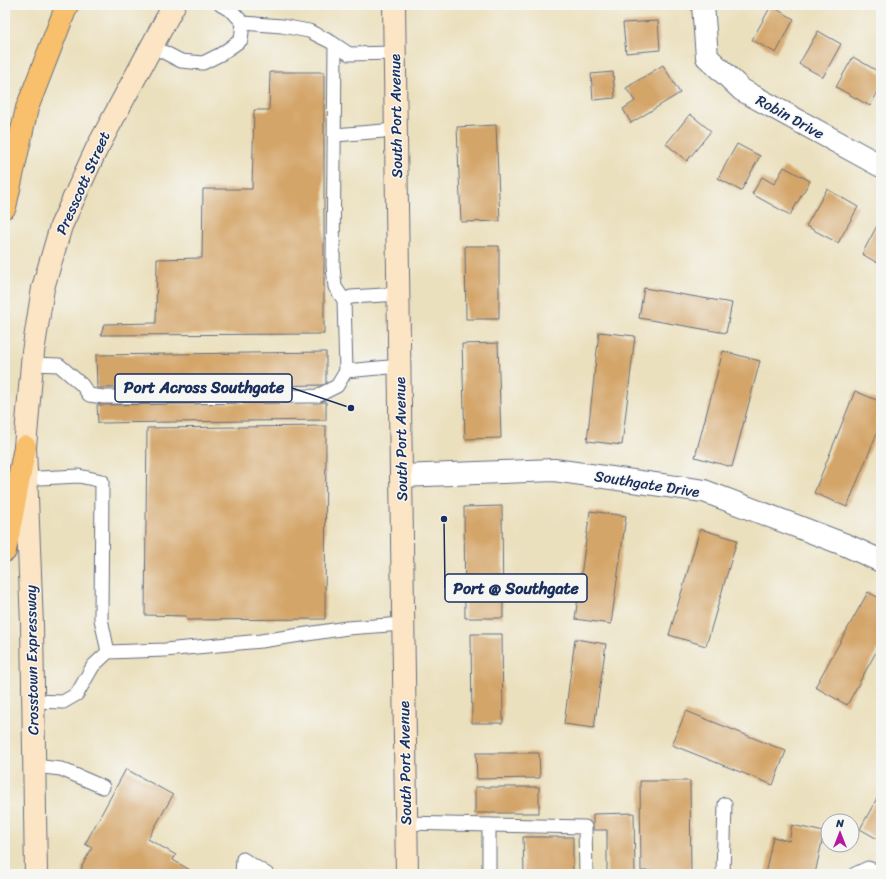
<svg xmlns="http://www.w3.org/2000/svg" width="886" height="879" viewBox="0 0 886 879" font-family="Sriracha,sans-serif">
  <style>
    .building { fill: #d4a569 }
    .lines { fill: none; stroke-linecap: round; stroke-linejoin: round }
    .service-casing { stroke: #646d7f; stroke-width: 15 }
    .minor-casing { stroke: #646d7f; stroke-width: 24 }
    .secondary-casing { stroke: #646d7f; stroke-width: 24 }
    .motorway-casing { stroke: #646d7f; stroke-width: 24 }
    .service { stroke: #fff; stroke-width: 13 }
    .minor { stroke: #fff; stroke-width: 22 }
    .secondary { stroke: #fce5c4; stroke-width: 22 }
    .motorway { stroke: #f8bf6c; stroke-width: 22 }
    .labels { text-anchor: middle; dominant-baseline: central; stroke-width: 3; stroke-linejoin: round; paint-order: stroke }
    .street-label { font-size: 15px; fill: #1b2f5e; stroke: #f6f6f2 }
    .leader { fill: none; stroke: #1b2f5e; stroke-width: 1.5 }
    .callout-dot { fill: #1b2f5e; stroke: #f6f6f2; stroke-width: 1.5 }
    .callout { fill: #f6f6f2; stroke: #1b2f5e; stroke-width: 1.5 }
    .callout-label { font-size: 16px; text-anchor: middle; font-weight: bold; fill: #1b2f5e }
  </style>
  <rect width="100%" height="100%" fill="#f6f6f2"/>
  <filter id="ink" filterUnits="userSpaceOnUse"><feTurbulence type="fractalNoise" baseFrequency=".025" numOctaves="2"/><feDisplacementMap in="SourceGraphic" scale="8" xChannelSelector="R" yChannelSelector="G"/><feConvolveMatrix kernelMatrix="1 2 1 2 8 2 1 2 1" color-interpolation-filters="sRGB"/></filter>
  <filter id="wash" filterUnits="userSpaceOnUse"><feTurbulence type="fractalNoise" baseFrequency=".012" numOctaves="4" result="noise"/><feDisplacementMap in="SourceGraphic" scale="16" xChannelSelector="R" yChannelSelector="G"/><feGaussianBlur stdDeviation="0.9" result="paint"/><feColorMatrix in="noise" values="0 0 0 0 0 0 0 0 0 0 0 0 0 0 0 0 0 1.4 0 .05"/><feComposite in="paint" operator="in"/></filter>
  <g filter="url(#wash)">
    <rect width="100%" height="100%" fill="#ebe0bd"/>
    <g id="blocks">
      <!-- building -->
      <g class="building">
        <path d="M 771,6 L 794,19 L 776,53 L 752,40 Z"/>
        <path d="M 658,21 L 660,50 L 626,53 L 623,23 Z"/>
        <path d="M 818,31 L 841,44 L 823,77 L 799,64 Z"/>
        <path d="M 853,57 L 881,73 L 881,86 L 870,106 L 836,87 Z"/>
        <path d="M 663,65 L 680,93 L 631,123 L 623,109 L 635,101 L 626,88 Z"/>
        <path d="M 270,72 L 324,72 L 324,334 L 101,335 L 104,324 L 156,323 L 157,259 L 202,258 L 203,189 L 252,189 L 254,110 L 269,110 Z"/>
        <path d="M 613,72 L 615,98 L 593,100 L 591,74 Z"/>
        <path d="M 690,114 L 711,131 L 687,161 L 666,144 Z"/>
        <path d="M 496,125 L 500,221 L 461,222 L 457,127 Z"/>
        <path d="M 737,144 L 760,156 L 741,191 L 718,178 Z"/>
        <path d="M 784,167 L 810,181 L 790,215 L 752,194 L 762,177 L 774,184 Z"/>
        <path d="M 827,189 L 858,207 L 838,243 L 806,226 Z"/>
        <path d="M 878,224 L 881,226 L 881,265 L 862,254 Z"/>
        <path d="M 465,246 L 499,246 L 499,319 L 466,319 Z"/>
        <path d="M 644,288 L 732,303 L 726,333 L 639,318 Z"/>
        <path d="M 599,332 L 635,336 L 622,445 L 587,441 Z"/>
        <path d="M 498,343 L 501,438 L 465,439 L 462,344 Z"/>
        <path d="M 723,351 L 760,361 L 732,467 L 695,457 Z"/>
        <path d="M 326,352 L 326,385 L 97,388 L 96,355 Z"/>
        <path d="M 855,391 L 881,402 L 881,423 L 847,507 L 814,493 Z"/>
        <path d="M 326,402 L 326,420 L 98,423 L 97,405 Z"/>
        <path d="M 326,426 L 325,619 L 187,620 L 186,616 L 145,615 L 147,428 Z"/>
        <path d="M 502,506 L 503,618 L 465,618 L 464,507 Z"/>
        <path d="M 590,511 L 626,516 L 611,624 L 575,619 Z"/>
        <path d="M 700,529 L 737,540 L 706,646 L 669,635 Z"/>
        <path d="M 868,592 L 881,599 L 881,643 L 847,705 L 815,687 Z"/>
        <path d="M 471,634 L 502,634 L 503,723 L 472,723 Z"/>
        <path d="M 575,639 L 606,644 L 594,728 L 564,724 Z"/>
        <path d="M 686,711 L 786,751 L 773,785 L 672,745 Z"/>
        <path d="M 476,753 L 539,753 L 540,778 L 477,779 Z"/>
        <path d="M 126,769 L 173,795 L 148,839 L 176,855 L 173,860 L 197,874 L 81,874 L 82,866 L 92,848 L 85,844 Z"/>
        <path d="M 640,781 L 690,781 L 691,874 L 658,874 L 657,871 L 641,871 Z"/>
        <rect x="475" y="787" width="64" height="26"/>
        <path d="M 881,791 L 881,841 L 860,829 Z"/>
        <path d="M 634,813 L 635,874 L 607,874 L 607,830 L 593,830 L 593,814 Z"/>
        <path d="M 792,825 L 824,832 L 815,874 L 765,874 L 773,837 L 789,841 Z"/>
        <path d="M 523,837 L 573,837 L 573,874 L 524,874 Z"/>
      </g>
    </g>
  </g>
  <g filter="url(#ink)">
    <use href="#blocks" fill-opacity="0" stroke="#646d7f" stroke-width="1"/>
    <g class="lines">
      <!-- service casing -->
      <g class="service-casing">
        <g id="service">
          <path d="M 243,23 L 282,26 L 309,31 L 331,42 L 349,54 L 395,53"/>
          <path d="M 335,45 L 333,266 L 335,287 L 344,300"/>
          <path d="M 152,46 L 181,61 L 203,63 L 221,54 L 241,40 L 243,23 L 233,12 L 221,5"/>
          <path d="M 335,135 L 396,130"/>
          <path d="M 32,364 L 59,365 L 82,385 L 89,395 L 104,397 L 317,396 L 337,386 L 346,371 L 400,366"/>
          <path d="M 346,371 L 344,300 L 351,297 L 399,294"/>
          <path d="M 20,479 L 79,476 L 102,481 L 101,619 L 108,652"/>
          <path d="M 33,701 L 63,702 L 77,694 L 93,666 L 108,652 L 165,650 L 261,641 L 347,628 L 403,624"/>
          <path d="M 34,766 L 61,769 L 103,787"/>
          <path d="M 406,823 L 489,825 L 489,874"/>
          <path d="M 489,825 L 585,827 L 586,874"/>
          <path d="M 242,874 L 243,859 L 267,874"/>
          <path d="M 723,874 L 725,804"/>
          <path d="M 855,874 L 868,868 L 881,873"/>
        </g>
      </g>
      <!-- minor casing -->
      <g class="minor-casing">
        <g id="minor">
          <path d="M 703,5 L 707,57 L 742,90 L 881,166"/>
          <path d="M 401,476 L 554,470 L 704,491 L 846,545 L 881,561"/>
        </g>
      </g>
      <!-- secondary casing -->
      <g class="secondary-casing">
        <g id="secondary">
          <path d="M 394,5 L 407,874"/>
          <path d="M 36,874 L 32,625 L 25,447 L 33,352 L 43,288 L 61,226 L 96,150 L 174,5"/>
        </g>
      </g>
      <!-- motorway casing -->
      <g class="motorway-casing">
        <g id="motorway">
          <path d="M 5,207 L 27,108 L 67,5"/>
          <path d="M 5,551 L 25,447"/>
        </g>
      </g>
      <!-- service -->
      <use href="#service" class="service"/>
      <!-- minor -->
      <use href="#minor" class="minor"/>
      <!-- secondary -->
      <use href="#secondary" class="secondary"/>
      <!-- motorway -->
      <use href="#motorway" class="motorway"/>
    </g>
  </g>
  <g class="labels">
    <!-- street labels -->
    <g class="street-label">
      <text transform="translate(396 116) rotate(-91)">South Port Avenue</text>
      <text transform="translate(790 117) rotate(29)">Robin Drive</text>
      <text transform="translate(83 183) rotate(-66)">Presscott Street</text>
      <text transform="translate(401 439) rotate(-91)">South Port Avenue</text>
      <text transform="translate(647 484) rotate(9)">Southgate Drive</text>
      <text transform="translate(32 660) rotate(-91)">Crosstown Expressway</text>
      <text transform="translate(405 763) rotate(-91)">South Port Avenue</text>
    </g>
  </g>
  <!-- callouts -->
  <path class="leader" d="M351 408L292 388M444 519L445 588"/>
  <g class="callout-dot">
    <circle cx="351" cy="408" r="4"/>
    <circle cx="444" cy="519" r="4"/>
  </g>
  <g class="callout">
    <rect x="115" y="374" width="177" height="28" rx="4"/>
    <rect x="445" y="574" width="142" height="28" rx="4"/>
  </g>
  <g class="callout-label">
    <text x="204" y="393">Port Across Southgate</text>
    <text x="516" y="594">Port @ Southgate</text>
  </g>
  <!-- margin -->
  <rect width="886" height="879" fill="none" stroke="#f6f6f2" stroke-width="20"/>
  <!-- north arrow -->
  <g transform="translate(840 833)"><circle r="19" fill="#f6f6f2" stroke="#9ea6b7"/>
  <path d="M0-3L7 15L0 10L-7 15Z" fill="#b5179e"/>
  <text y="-6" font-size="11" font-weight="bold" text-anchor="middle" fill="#1b2f5e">N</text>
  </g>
</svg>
